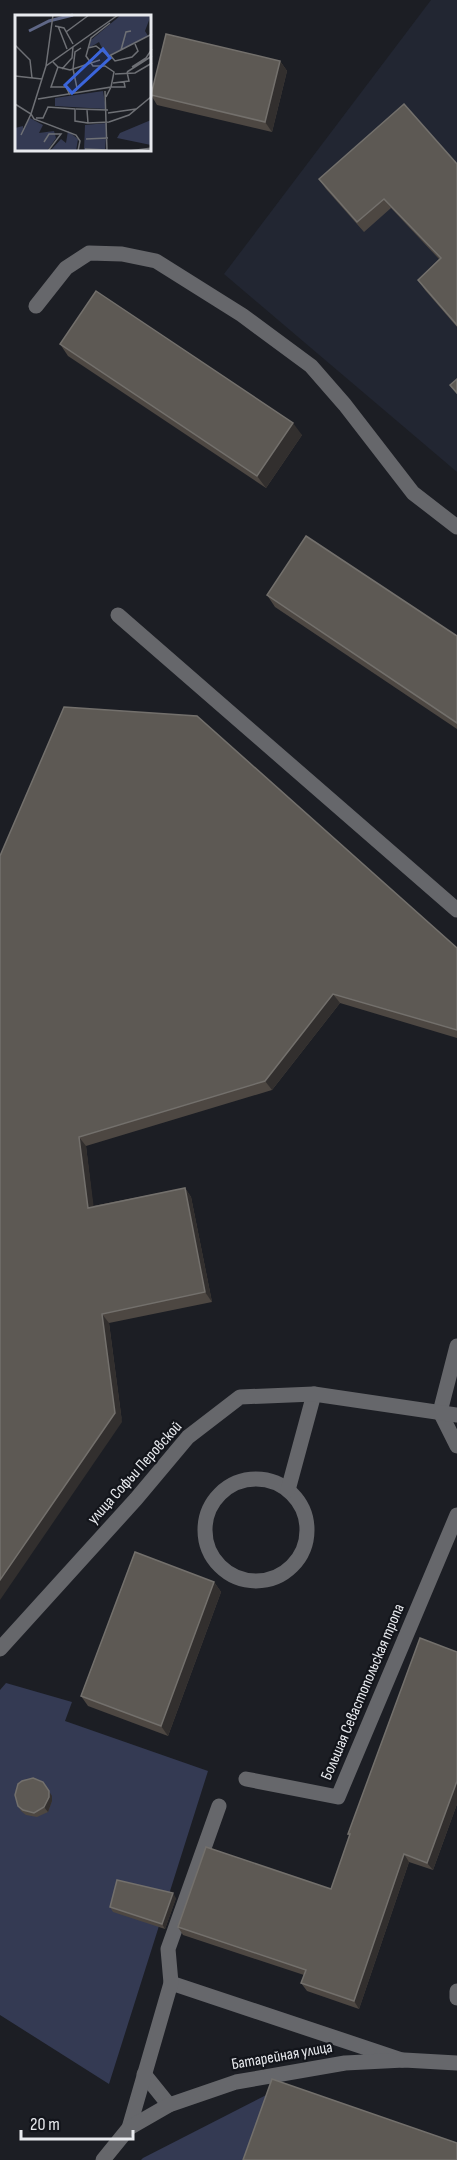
<svg xmlns="http://www.w3.org/2000/svg" width="457" height="2160" viewBox="0 0 457 2160" font-family="'Sofia Sans Condensed',sans-serif">
  <style>
    .built { fill: #222632 }
    .green { fill: #343a53 }
    .lines { fill: none; stroke-linecap: round; stroke-linejoin: round }
    .service { stroke: #66676b; stroke-width: 15 }
    .minor { stroke: #66676b; stroke-width: 15 }
    .tertiary { stroke: #66676b; stroke-width: 15 }
    .wall { fill: #4d4742 }
    .shaded-wall { fill: #322f2e }
    .building { fill: #5d5954; stroke: #73706c; stroke-width: 1.5 }
    .labels { text-anchor: middle; dominant-baseline: central; stroke-width: 4.5; stroke-linejoin: round; paint-order: stroke }
    .street-label { font-size: 16px; fill: #e8eaee; stroke: #13151b }
    .inset-river { fill: none; stroke: #5f6786; stroke-width: 3 }
    .inset-road { fill: none; stroke: #6e7075; stroke-width: 1.5 }
    .view { fill: #3b65db; fill-opacity: 0.15; stroke: #3b65db; stroke-width: 3 }
    .inset-edge { fill: none; stroke: #e8eaee; stroke-width: 3 }
  </style>
  <rect width="100%" height="100%" fill="#1c1e24"/>
  <!-- built -->
  <path class="built" d="M 431,0 L 457,0 L 457,472 L 224,274 Z"/>
  <!-- green -->
  <g class="green">
    <path d="M 6,1683 L 72,1702 L 65,1721 L 208,1771 L 109,2084 L 0,2015 L 0,1690 Z"/>
    <path d="M 274,2091 L 250,2160 L 141,2160 L 143,2158 Z"/>
  </g>
  <g class="lines">
    <!-- service -->
    <g class="service">
      <path d="M 36,306 L 66,268 L 89,253 L 122,254 L 156,261 L 242,315 L 311,366 L 345,405 L 413,493 L 457,527"/>
      <path d="M 118,615 L 457,910"/>
      <path d="M 440,1412 L 457,1446"/>
      <circle cx="256" cy="1530" r="51"/>
      <path d="M 288,1490 L 314,1394"/>
      <path d="M 246,1779 L 338,1797 L 457,1515"/>
      <path d="M 171,1983 L 402,2060"/>
      <path d="M 457,1991 L 457,1998"/>
      <path d="M 144,2074 L 169,2105"/>
      <path d="M 129,2128 L 171,1983 L 168,1949 L 219,1806"/>
    </g>
    <!-- minor -->
    <path class="minor" d="M 440,1412 L 457,1346"/>
    <!-- tertiary -->
    <g class="tertiary">
      <path d="M 0,1649 L 136,1499 L 188,1437 L 240,1397 L 314,1394 L 457,1415"/>
      <path d="M 103,2160 L 129,2128 L 169,2105 L 236,2082 L 345,2063 L 404,2060 L 457,2063"/>
    </g>
  </g>
  <!-- wall -->
  <g class="wall">
    <path d="M 280,61 L 287,71 L 272,132 L 157,105 L 151,95 Z"/>
    <path d="M 457,164 L 457,327 L 425,290 L 418,280 L 439,259 L 391,208 L 364,232 L 326,189 L 319,179 Z"/>
    <path d="M 60,344 L 302,435 L 266,488 L 68,356 Z"/>
    <path d="M 267,595 L 457,636 L 457,729 L 275,607 Z"/>
    <path d="M 0,856 L 457,948 L 457,1038 L 340,1003 L 272,1090 L 86,1146 L 93,1206 L 185,1188 L 191,1197 L 212,1302 L 109,1323 L 122,1422 Z"/>
    <path d="M 214,1582 L 221,1592 L 168,1736 L 88,1706 L 81,1696 Z"/>
    <path d="M 457,1652 L 457,1804 L 433,1870 L 409,1862 L 359,2009 L 307,1991 L 301,1983 L 304,1975 L 183,1935 L 178,1927 L 331,1889 L 350,1836 L 348,1834 Z"/>
    <path d="M 52,1796 L 52,1801 L 48,1812 L 37,1817 L 26,1815 L 21,1811 L 18,1806 Z"/>
    <path d="M 176,1898 L 165,1929 L 113,1912 L 110,1907 Z"/>
  </g>
  <!-- shaded-wall -->
  <g class="shaded-wall">
    <path d="M 280,61 L 287,71 L 272,132 L 265,122 Z"/>
    <path d="M 293,423 L 302,435 L 266,488 L 257,476 Z"/>
    <path d="M 333,994 L 340,1003 L 272,1090 L 265,1081 Z"/>
    <path d="M 79,1137 L 86,1146 L 95,1217 L 88,1208 Z"/>
    <path d="M 185,1188 L 191,1197 L 212,1302 L 205,1292 Z"/>
    <path d="M 102,1314 L 109,1323 L 122,1422 L 0,1600 L 0,1580 Z"/>
    <path d="M 214,1582 L 221,1592 L 168,1736 L 161,1726 Z"/>
    <path d="M 457,1781 L 457,1804 L 433,1870 L 427,1863 Z"/>
    <path d="M 43,1782 L 52,1796 L 52,1801 L 48,1812 L 44,1807 Z"/>
    <path d="M 404,1854 L 409,1862 L 359,2009 L 354,2001 Z"/>
    <path d="M 173,1893 L 176,1898 L 165,1929 L 162,1924 Z"/>
  </g>
  <!-- building -->
  <g class="building">
    <path d="M 166,34 L 280,61 L 265,122 L 151,95 Z"/>
    <path d="M 404,104 L 457,164 L 457,325 L 418,280 L 441,258 L 384,199 L 357,222 L 319,179 Z"/>
    <path d="M 96,291 L 293,423 L 257,476 L 60,344 Z"/>
    <path d="M 457,379 L 457,393 L 450,385 Z"/>
    <path d="M 306,536 L 457,636 L 457,723 L 267,595 Z"/>
    <path d="M 64,707 L 197,716 L 457,948 L 457,1030 L 333,994 L 265,1081 L 79,1137 L 88,1208 L 185,1188 L 205,1292 L 102,1314 L 115,1413 L 0,1580 L 0,856 Z"/>
    <path d="M 135,1552 L 214,1582 L 161,1726 L 81,1696 Z"/>
    <path d="M 420,1638 L 457,1652 L 457,1781 L 427,1863 L 404,1854 L 354,2001 L 301,1983 L 306,1970 L 178,1927 L 206,1847 L 331,1889 L 350,1834 L 348,1834 Z"/>
    <path d="M 33,1778 L 43,1782 L 49,1791 L 49,1797 L 44,1807 L 34,1813 L 23,1810 L 18,1806 L 15,1795 L 18,1784 L 22,1781 Z"/>
    <path d="M 117,1880 L 173,1893 L 162,1924 L 110,1907 Z"/>
    <path d="M 272,2079 L 457,2143 L 457,2160 L 243,2160 Z"/>
  </g>
  <g class="labels">
    <!-- street labels -->
    <g class="street-label">
      <text transform="translate(135 1473) rotate(-48)">улица Софьи Перовской</text>
      <text transform="translate(363 1692) rotate(-67)">Большая Севастопольская тропа</text>
      <text transform="translate(282 2056) rotate(-10)">Батарейная улица</text>
    </g>
  </g>
  <!-- overview -->
  <g transform="translate(15 15)">
    <rect width="136" height="136" fill="#1c1e24"/>
    <path d="M 106,0 L 136,0 L 130,16 L 133,21 L 95,40 L 90,39 L 84,27 L 74,33 L 76,25 ZM 88,76 L 91,94 L 40,91 L 40,83 ZM 15,103 L 28,110 L 24,118 L 39,116 L 41,123 L 32,136 L 0,136 L 0,113 L 8,111 L 8,114 ZM 136,105 L 136,130 L 102,123 L 105,118 ZM 92,108 L 90,136 L 69,136 L 70,110 ZM 53,116 L 63,124 L 61,136 L 35,136 L 46,124 L 51,128 Z" fill="#343a53"/>
    <path class="inset-river" d="M 14,16 L 34,6 L 58,0"/>
    <path class="inset-road" d="M 40,11 L 49,13 L 58,29M 43,11 L 52,34M 51,17 L 74,0M 0,30 L 15,45 L 17,63M 73,33 L 81,31 L 94,41 L 137,19M 106,35 L 111,17 L 116,16M 95,40 L 100,46 L 117,42 L 123,36 L 120,29M 38,47 L 43,52 L 55,55 L 85,45M 31,51 L 38,0M 43,52 L 36,72 L 51,72 L 55,80M 117,52 L 131,43 L 137,34M 47,54 L 57,43 L 58,32M 58,54 L 60,37 L 66,33M 58,54 L 62,73M 112,57 L 137,41M 100,59 L 120,58 L 137,48M 0,61 L 27,64M 98,68 L 114,66 L 112,57M 90,76 L 92,136M 91,82 L 96,72 L 110,72 L 109,67M 23,84 L 96,72 L 99,57 L 90,51 L 78,51 L 71,41 L 76,23 L 95,8M 0,89 L 16,99 L 6,120M 61,94 L 93,95M 72,95 L 73,108 L 94,107M 93,98 L 121,94M 21,103 L 28,103 L 33,92 L 60,94 L 60,106 L 73,108M 94,107 L 114,100 L 137,81M 71,124 L 93,123M 29,127 L 34,119 L 46,119 L 33,136M 70,134 L 92,135M 63,136 L 65,126 L 61,120 L 19,104 L 16,99 L 31,51 L 103,0M 114,136 L 137,133"/>
    <path class="view" d="M 88,34 L 95,43 L 57,78 L 50,70 Z"/>
    <rect width="136" height="136" class="inset-edge"/>
  </g>
  <!-- scale -->
  <path d="M21 2130v9h112v-9" fill="none" stroke="#e8eaee" stroke-width="3"/>
  <text x="30" y="2130" font-size="18" fill="#e8eaee" stroke="#13151b" stroke-width="4.5" paint-order="stroke">20 m</text>
</svg>
